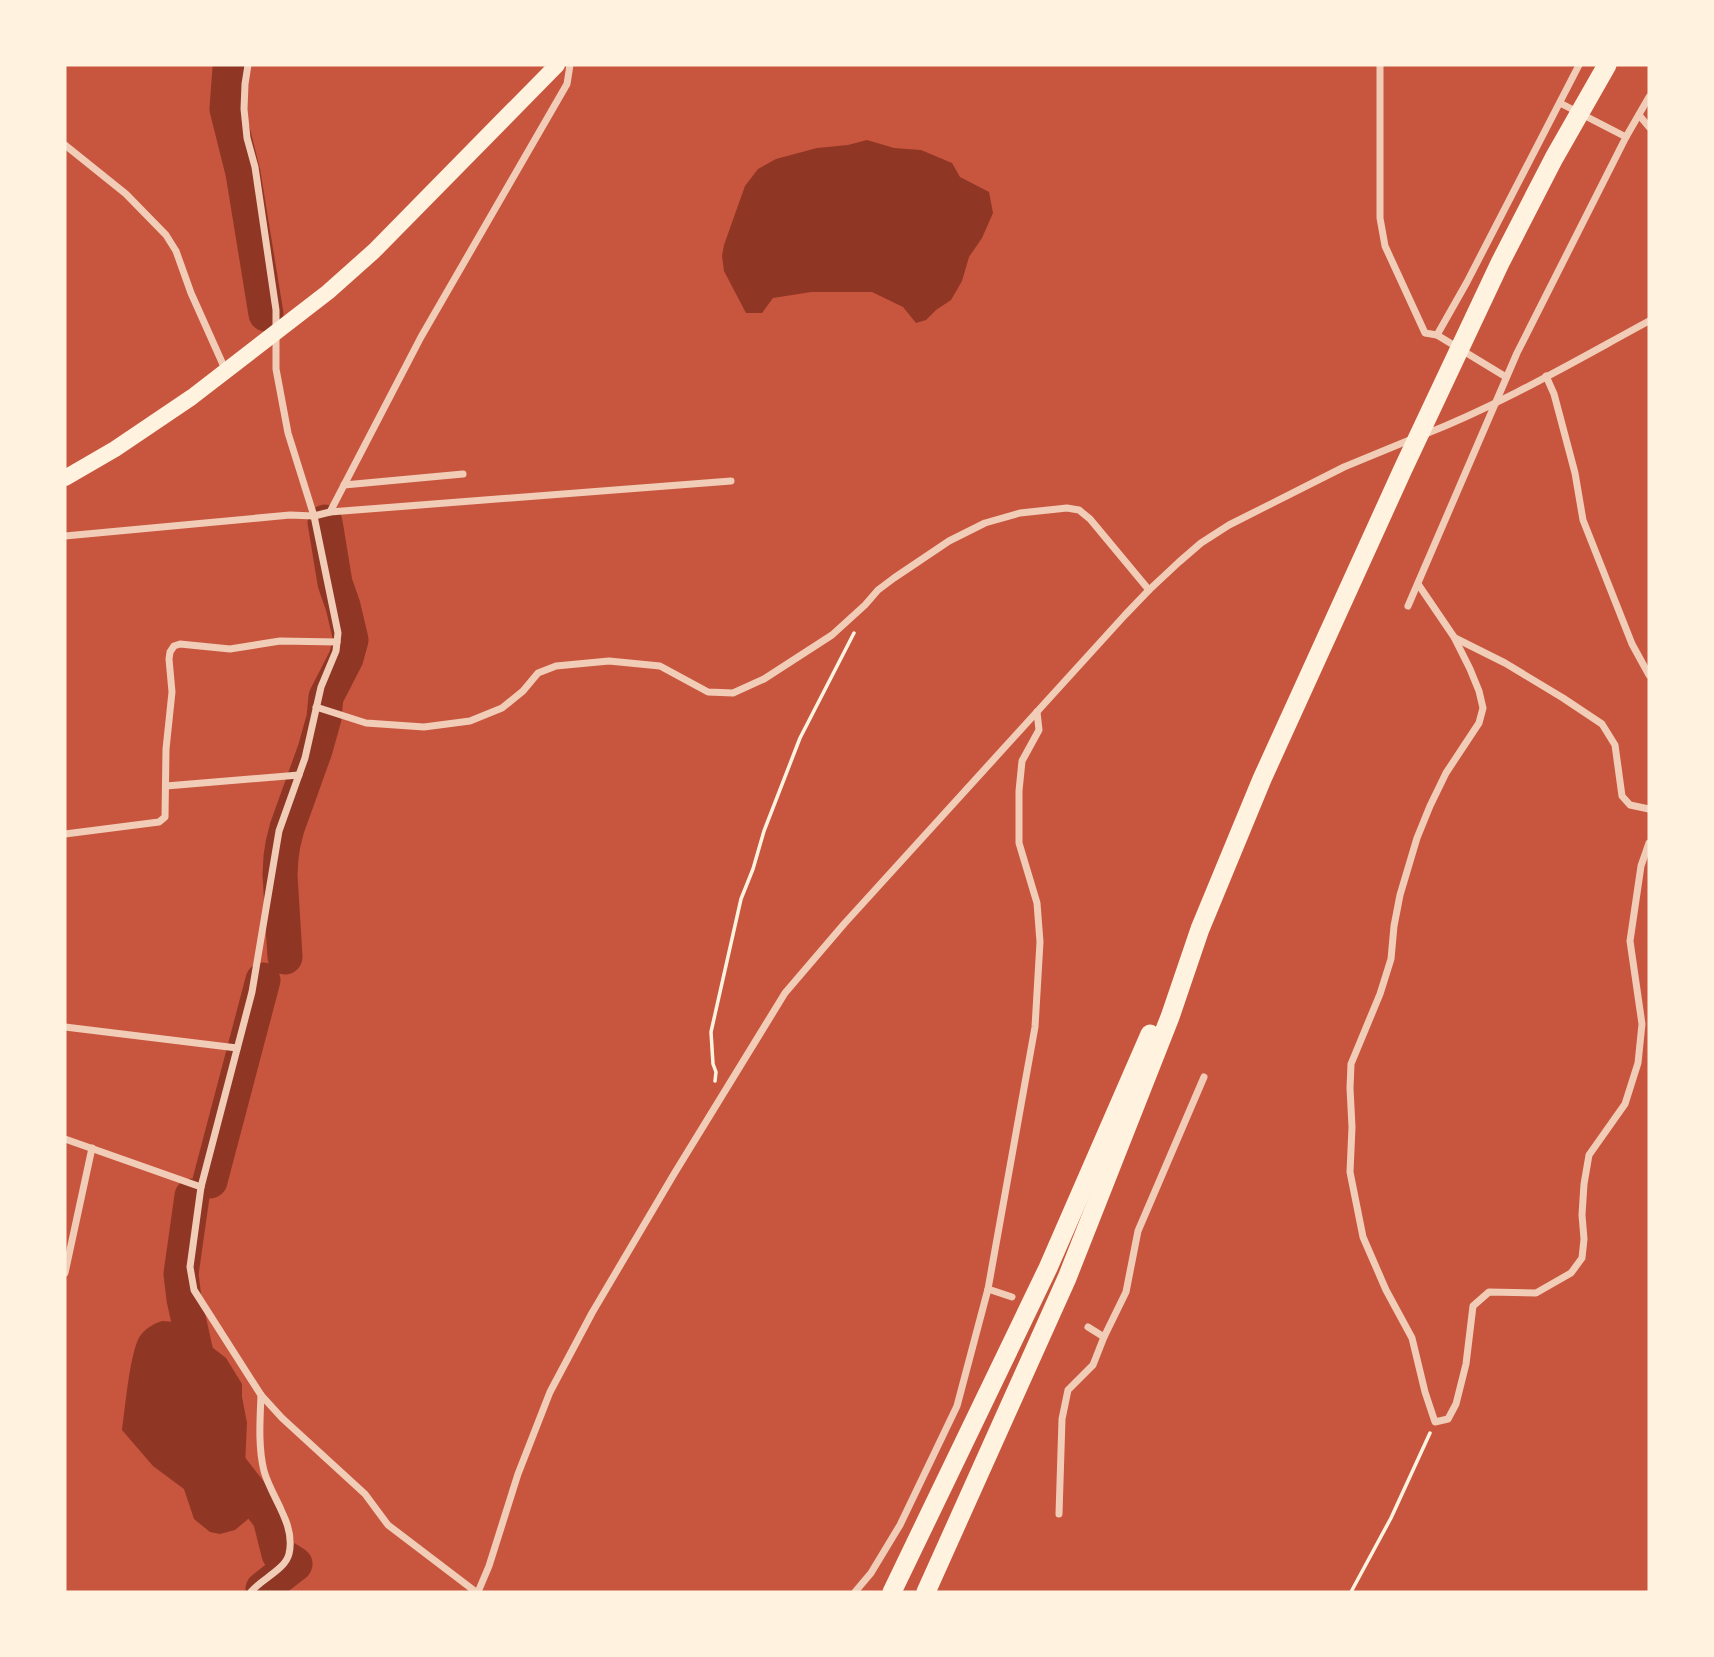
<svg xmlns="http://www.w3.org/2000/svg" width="1714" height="1657" viewBox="0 0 1714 1657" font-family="'DejaVu Sans',sans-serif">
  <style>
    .water { fill: #8f3625 }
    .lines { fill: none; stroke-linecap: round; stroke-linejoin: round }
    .river { stroke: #8f3625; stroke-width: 35 }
    .path { stroke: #fff3e0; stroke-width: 3.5 }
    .minor { stroke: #f1ccb7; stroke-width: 7 }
    .primary { stroke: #fff3e0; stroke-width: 16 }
    .motorway { stroke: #fff3e0; stroke-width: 19 }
  </style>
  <rect width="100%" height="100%" fill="#c8553d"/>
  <!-- water -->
  <g class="water">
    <path d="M 867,140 L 894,148 L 921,150 L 952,163 L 960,177 L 989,192 L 993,213 L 982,238 L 969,257 L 962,281 L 951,300 L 936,310 L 926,320 L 916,323 L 903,307 L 872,292 L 811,292 L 773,298 L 762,313 L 746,313 L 724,271 L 722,256 L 724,245 L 745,186 L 758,169 L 776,159 L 817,148 L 848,145 Z"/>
    <path d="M 162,1321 L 176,1322 L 191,1331 L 226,1358 L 242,1384 L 242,1397 L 247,1423 L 245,1465 L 247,1482 L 254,1498 L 254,1511 L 247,1520 L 235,1530 L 220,1534 L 210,1532 L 194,1519 L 184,1489 L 153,1466 L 122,1430 C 125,1410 130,1351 140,1336 C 146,1328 153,1324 162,1321 Z"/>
  </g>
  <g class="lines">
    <!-- river -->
    <g class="river">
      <path d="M 230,68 L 227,109 L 243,173 L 266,314"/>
      <path d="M 285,957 L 280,875 L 281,857 L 283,844 L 287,828 L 315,750 L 324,718 L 326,697 L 346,658 L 351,640 L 343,606 L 335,583 L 325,522"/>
      <path d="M 210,1181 L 263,980"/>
      <path d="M 192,1196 L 181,1274 L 184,1299 L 201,1376"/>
      <path d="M 224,1459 L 270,1518 L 279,1554 L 295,1564 L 263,1589"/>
    </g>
    <!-- path -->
    <g class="path">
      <path d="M 715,1081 L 716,1072 L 713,1064 L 711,1032 L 741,899 L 753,869 L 764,831 L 800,738 L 854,633"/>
      <path d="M 1351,1592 L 1391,1518 L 1430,1433"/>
    </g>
    <!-- minor -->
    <g class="minor">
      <path d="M 248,65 L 245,84 L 244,109 L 247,138 L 255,167 L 276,310 L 276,369 L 288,433 L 314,516 L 338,633 L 336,651 L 321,687 L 305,758 L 279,831 L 252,992 L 201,1187 L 190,1267 L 194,1290 L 261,1395 L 282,1418 L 365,1494 L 388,1525 L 476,1592"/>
      <path d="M 1380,65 L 1380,218 L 1385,246 L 1425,333 L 1437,335 L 1506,377"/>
      <path d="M 1560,103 L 1626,137"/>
      <path d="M 1639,115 L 1649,127"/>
      <path d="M 65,145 L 126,194 L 166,235 L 176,251 L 191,293 L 225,369"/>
      <path d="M 1437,335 L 1467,282 L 1579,65"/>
      <path d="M 1546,376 L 1554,394 L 1575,473 L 1583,520 L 1632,644 L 1649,675"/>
      <path d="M 1423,435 C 1502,404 1575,361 1649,321"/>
      <path d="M 344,485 L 463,474"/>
      <path d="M 330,512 L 731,481"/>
      <path d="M 65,536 L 290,515 L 314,516 L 330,512 L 421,337 L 567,84 L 570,65"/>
      <path d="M 1418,584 L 1454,637 L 1470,669 L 1479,691 L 1483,708 L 1479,723 L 1446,773 L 1430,806 L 1417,838 L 1400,895 L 1394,926 L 1391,959 L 1380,994 L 1351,1064 L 1350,1088 L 1352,1127 L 1350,1172 L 1363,1237 L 1386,1290 L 1412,1338 L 1425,1392 L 1435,1422 L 1448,1419 L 1456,1404 L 1466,1364 L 1473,1306 L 1489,1292 L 1536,1293 L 1571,1273 L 1582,1258 L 1584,1239 L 1582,1215 L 1584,1184 L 1589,1155 L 1625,1104 L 1638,1063 L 1642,1024 L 1630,941 L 1641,866 L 1649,843"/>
      <path d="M 1408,606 L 1517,353 L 1626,137 L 1649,97"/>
      <path d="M 1455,638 L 1505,663 L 1563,698 L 1602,724 L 1615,745 L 1622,796 L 1630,805 L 1649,809"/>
      <path d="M 316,707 L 366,723 L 424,727 L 470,721 L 502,708 L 523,691 L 538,673 L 556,666 L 609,661 L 660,666 L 708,692 L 733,693 L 764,679 L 832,635 L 865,605 L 878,590 L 894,578 L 949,541 L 985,523 L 1020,513 L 1067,508 L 1079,510 L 1090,519 L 1149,590"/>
      <path d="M 166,786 L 299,775"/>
      <path d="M 65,834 L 159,822 L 165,817 L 166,749 L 172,692 L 169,659 L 170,652 L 174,646 L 180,644 L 230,649 L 280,641 L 337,642"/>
      <path d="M 65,1027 L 237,1048"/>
      <path d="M 65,1139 L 201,1187"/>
      <path d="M 65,1273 L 92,1148"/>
      <path d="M 988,1289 L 1012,1297"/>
      <path d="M 1104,1337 L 1126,1292 L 1138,1231 L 1204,1077"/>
      <path d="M 1059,1514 L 1062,1419 L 1068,1390 L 1093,1365 L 1104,1337 L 1088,1327"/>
      <path d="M 251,1592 C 261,1579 285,1570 289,1554 C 296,1524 272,1499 264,1471 C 258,1447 260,1420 261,1395"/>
      <path d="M 478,1592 L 489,1566 L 518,1474 L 550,1392 L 592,1313 L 674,1174 L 785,993 L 844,924 L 1125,615 L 1149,590 L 1179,562 L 1201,543 L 1229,525 L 1344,467 L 1412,439"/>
      <path d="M 855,1592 L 871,1573 L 900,1525 L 957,1406 L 988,1289 L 1035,1027 L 1040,942 L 1037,903 L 1019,843 L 1019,791 L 1022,761 L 1039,730 L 1037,712"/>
    </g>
    <!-- primary -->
    <path class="primary" d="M 65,478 L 115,449 L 192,397 L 328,292 L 374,251 L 557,65"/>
    <!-- motorway -->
    <g class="motorway">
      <path d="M 892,1592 L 1048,1268 L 1150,1034"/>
      <path d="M 926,1592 L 1067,1278 L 1170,1017 L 1200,929 L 1262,779 L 1403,469 L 1500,263 L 1554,158 L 1607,65"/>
    </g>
  </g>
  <!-- border -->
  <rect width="1714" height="1657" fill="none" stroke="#fff3e0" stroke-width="133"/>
</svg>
